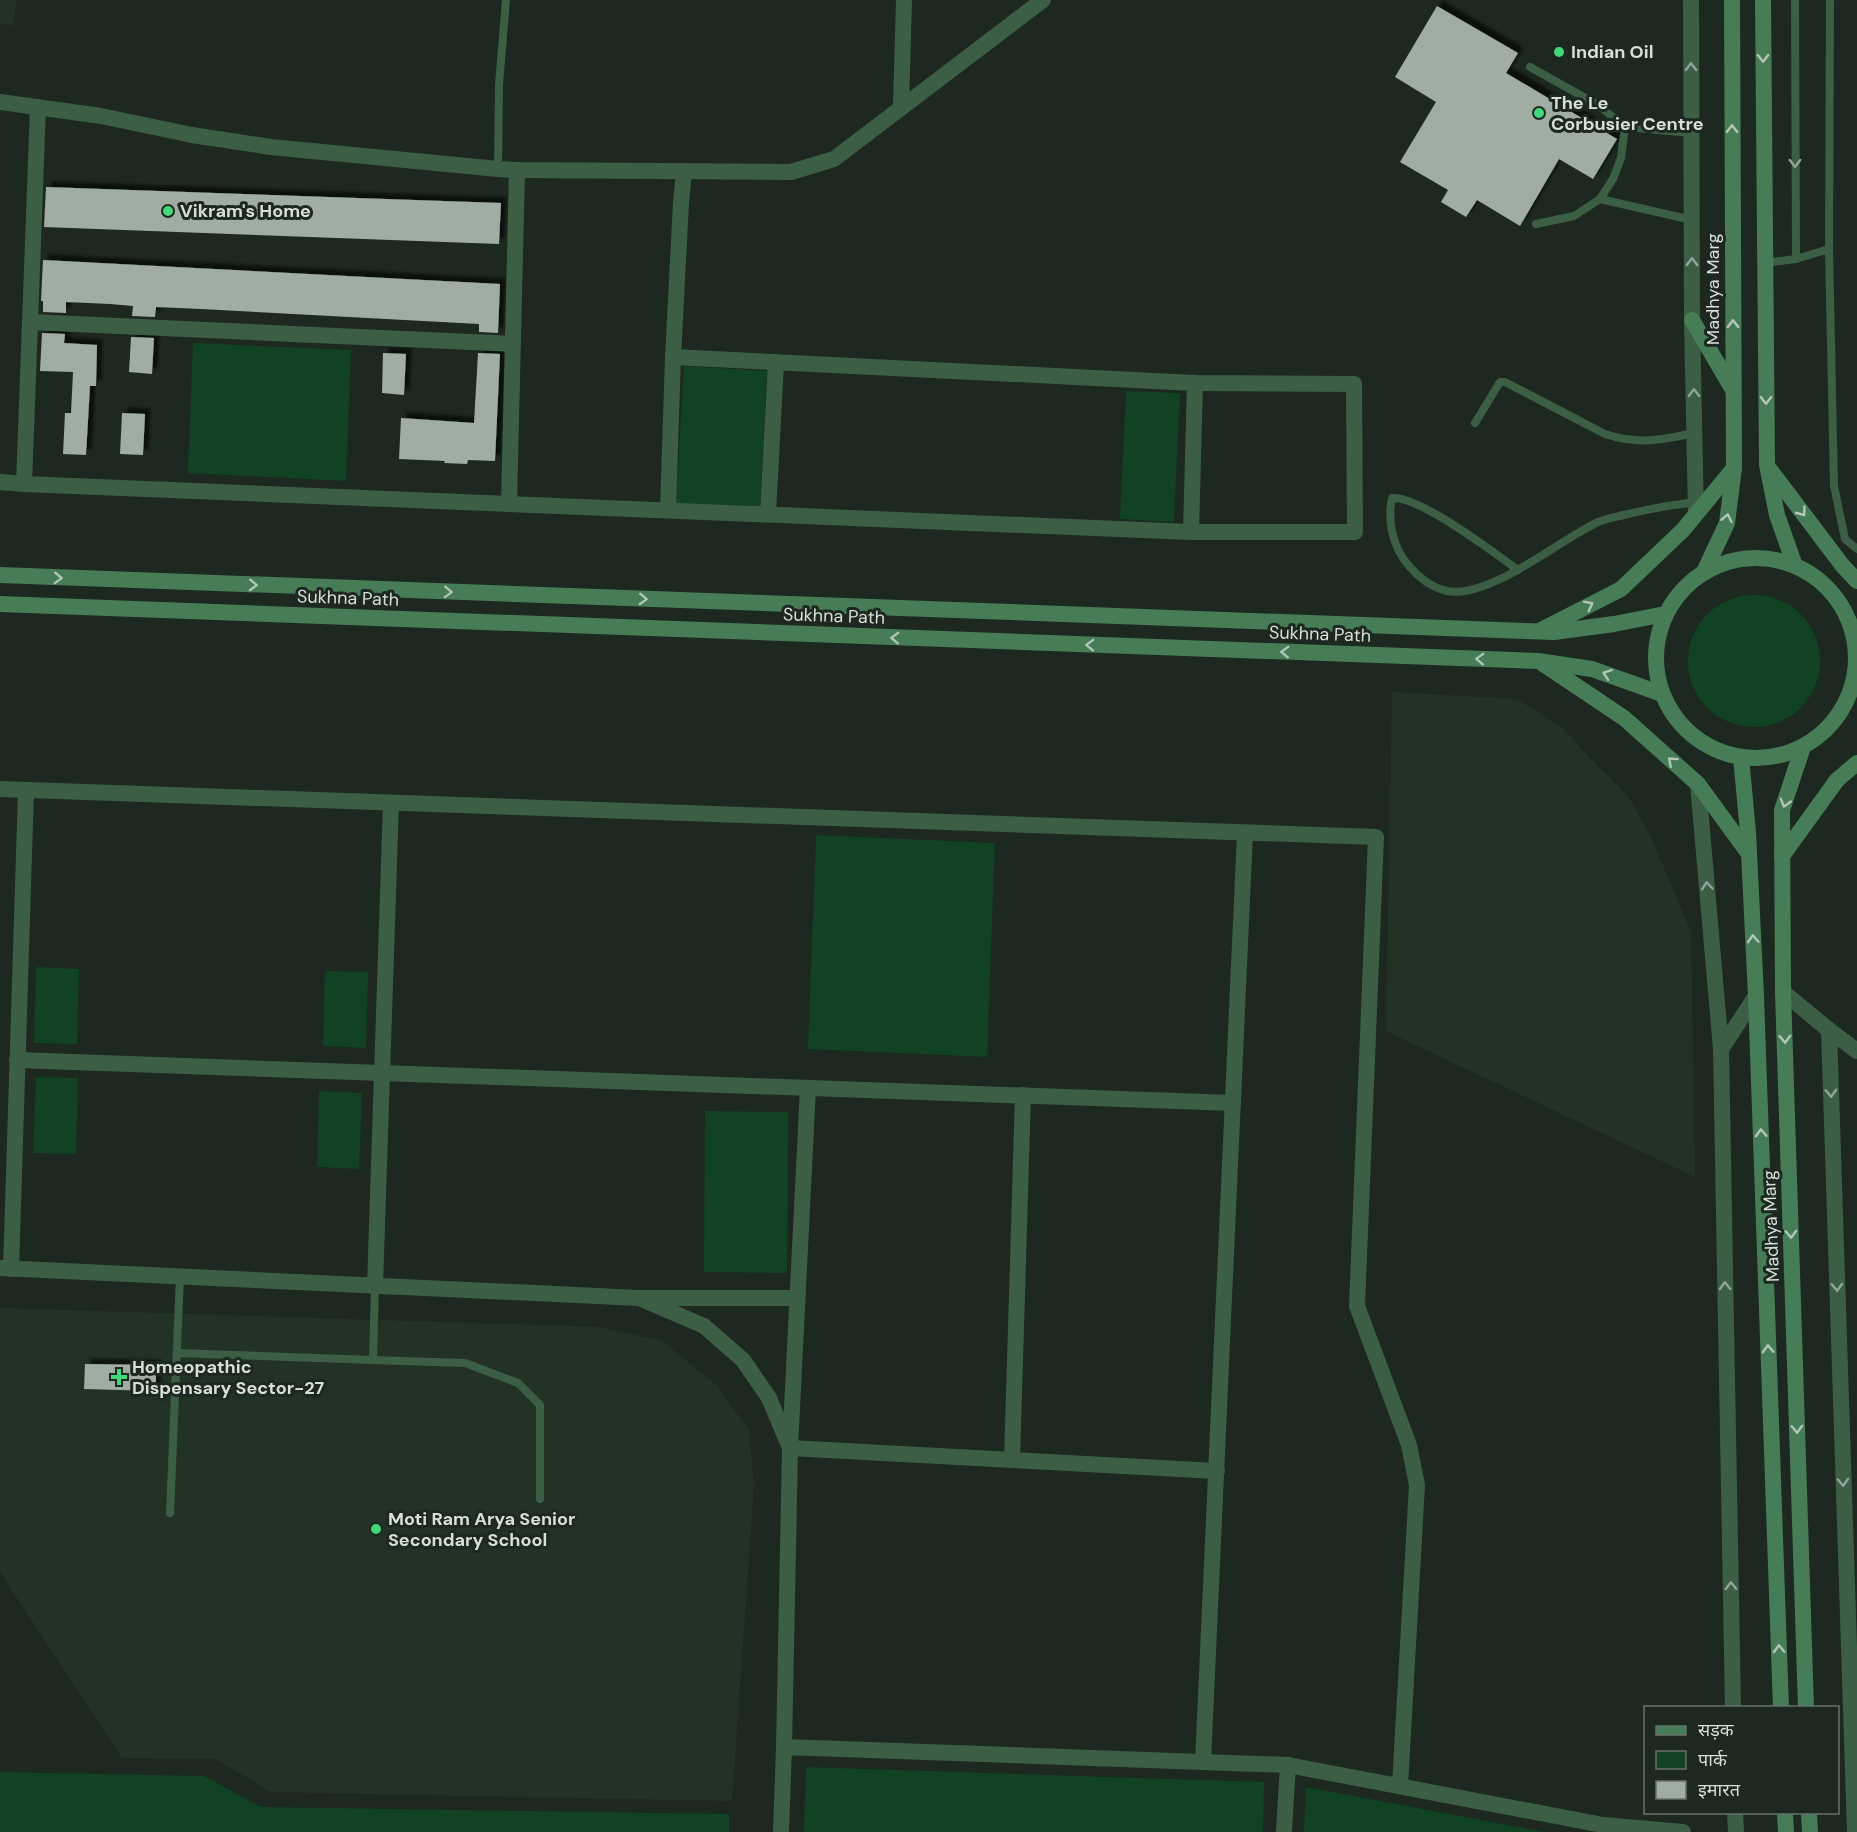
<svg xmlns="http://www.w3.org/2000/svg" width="1857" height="1832" viewBox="0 0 1857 1832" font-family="'DM Sans','Noto Sans Devanagari',sans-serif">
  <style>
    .built { fill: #223326 }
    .green { fill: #114223 }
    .building { fill: #9fada2; filter: url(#shadow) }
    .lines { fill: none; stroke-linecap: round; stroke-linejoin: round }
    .service { stroke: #3c5e45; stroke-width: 8 }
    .minor { stroke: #3c5e45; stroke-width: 16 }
    .tertiary { stroke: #3c5e45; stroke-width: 16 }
    .secondary { stroke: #467d56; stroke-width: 16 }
    .oneway { stroke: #b3c6b8 }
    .oneway2 { stroke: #91a596 }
    .poi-dot { fill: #42d77b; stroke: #1d2820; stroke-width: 2 }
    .labels { text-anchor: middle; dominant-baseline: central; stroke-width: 6; stroke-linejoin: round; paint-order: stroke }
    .poi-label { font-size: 18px; font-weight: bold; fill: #d7dfd9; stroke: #1d2820; text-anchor: start }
    .street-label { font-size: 18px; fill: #d7dfd9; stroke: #1d2820 }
  </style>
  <defs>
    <filter id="shadow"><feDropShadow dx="5.5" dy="-5.5" stdDeviation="1.5" flood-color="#0009"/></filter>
  </defs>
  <rect width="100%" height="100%" fill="#1d2820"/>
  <!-- built -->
  <g class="built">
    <path d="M 0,0 L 16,0 L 14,25 L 0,24 Z"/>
    <path d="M 1392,692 L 1517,699 L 1563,729 L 1630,799 L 1651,837 L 1691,932 L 1695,1177 L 1386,1031 Z"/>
    <path d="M 0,1308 L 600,1327 L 662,1341 L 716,1385 L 749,1430 L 754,1486 L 732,1801 L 271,1792 L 216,1759 L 122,1758 L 0,1572 Z"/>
  </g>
  <!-- green -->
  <g class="green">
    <path d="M 193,343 L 351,350 L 346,481 L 188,473 Z"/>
    <path d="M 684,366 L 767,371 L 760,508 L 676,503 Z"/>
    <path d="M 1126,391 L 1180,393 L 1174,522 L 1120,519 Z"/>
    <circle cx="1754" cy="661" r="66"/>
    <path d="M 816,835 L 995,843 L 987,1057 L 808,1049 Z"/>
    <path d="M 36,967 L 79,969 L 77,1044 L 34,1043 Z"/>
    <path d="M 325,971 L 368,972 L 366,1048 L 323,1046 Z"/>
    <path d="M 36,1077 L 78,1078 L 76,1154 L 33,1153 Z"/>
    <path d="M 319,1091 L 362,1093 L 359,1169 L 317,1167 Z"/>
    <path d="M 705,1111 L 788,1112 L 787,1273 L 704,1272 Z"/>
    <path d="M 806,1767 L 1264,1782 L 1263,1832 L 804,1832 Z"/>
    <path d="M 0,1772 L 204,1776 L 261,1807 L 729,1814 L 729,1832 L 0,1832 Z"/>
    <path d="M 1306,1787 L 1544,1832 L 1304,1832 Z"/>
  </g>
  <!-- building -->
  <g class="building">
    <path d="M 1437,6 L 1518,53 L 1506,73 L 1617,139 L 1593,179 L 1559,159 L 1520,226 L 1477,200 L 1466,217 L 1441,202 L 1448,190 L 1400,162 L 1436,102 L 1395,77 Z"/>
    <path d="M 46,187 L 501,203 L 499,244 L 44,227 Z"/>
    <path d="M 43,260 L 500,284 L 498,333 L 479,332 L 479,324 L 201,309 L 156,307 L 155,317 L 132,316 L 133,306 L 110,304 L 66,302 L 66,313 L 43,312 L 43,301 L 41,301 Z"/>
    <path d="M 42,333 L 65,334 L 64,343 L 97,345 L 96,386 L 90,386 L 86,455 L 63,454 L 65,413 L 71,413 L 73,372 L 40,371 Z"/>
    <path d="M 131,337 L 154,338 L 152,374 L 129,372 Z"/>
    <path d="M 383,353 L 406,354 L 404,395 L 382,393 Z"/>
    <path d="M 478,353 L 500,354 L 495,461 L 468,460 L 467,464 L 444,463 L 445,461 L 399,459 L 401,418 L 474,423 Z"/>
    <path d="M 122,413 L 145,414 L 143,455 L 120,454 Z"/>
    <path d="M 85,1364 L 156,1365 L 156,1391 L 84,1389 Z"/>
  </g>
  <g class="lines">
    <!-- service -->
    <g class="service">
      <path d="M 1795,0 L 1796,259"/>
      <path d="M 1830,0 L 1829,249 L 1834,486 L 1845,539 L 1857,549"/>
      <path d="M 1530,67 L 1598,105 L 1625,127 L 1621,158 L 1613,179 L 1600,199 L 1574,216 L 1536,224"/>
      <path d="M 1625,127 L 1691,133"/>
      <path d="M 498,169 L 499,85 L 506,0"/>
      <path d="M 1600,199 L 1692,220"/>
      <path d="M 1765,263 L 1796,259 L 1829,249"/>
      <path d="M 1475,423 L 1500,382 L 1505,382 L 1605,434 C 1638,445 1662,440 1694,433"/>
      <path d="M 1518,570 C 1495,553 1418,495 1392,498 C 1387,521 1393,548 1409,566 C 1418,577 1432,588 1447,591 C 1485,598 1545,552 1578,533 C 1584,530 1591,525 1598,522 C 1606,519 1616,517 1624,515 C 1648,509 1671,505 1696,502"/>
      <path d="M 177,1353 L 373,1360 L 375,1286"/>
      <path d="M 373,1360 L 465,1363 L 518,1383 L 540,1405 L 540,1499"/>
      <path d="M 170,1513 L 180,1277"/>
    </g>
    <!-- minor -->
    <g class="minor">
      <path d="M 0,102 L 101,116 L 192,135 L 271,147 L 498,169 L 517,170 L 791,172 L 834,159 L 1043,0"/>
      <path d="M 901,107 L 904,0"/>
      <path d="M 31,322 L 513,344"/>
      <path d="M 0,482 L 24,484 L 1191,532 L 1355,532 L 1354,384 L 1195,383 L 673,357"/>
      <path d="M 24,484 L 38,107"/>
      <path d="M 509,504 L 517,170"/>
      <path d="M 668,510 L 673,357 L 681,203 L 684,171"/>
      <path d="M 768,514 L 776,362"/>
      <path d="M 1191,532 L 1195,383"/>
      <path d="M 0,789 L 1376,837 L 1357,1306 L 1409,1445 L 1417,1485 L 1400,1786"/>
      <path d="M 1783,992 L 1829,1030 L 1855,1832"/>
      <path d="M 1829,1030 L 1857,1051"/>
      <path d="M 17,1060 L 1233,1103"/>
      <path d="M 808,1088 L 790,1448 L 1217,1471"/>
      <path d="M 11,1269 L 26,790"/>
      <path d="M 375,1286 L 391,803"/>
      <path d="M 640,1298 L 797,1298"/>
      <path d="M 1012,1460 L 1023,1095"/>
      <path d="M 1203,1762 L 1245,833"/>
      <path d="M 1284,1832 L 1288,1765"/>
    </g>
    <!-- tertiary -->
    <g class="tertiary">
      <path d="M 1691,0 L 1692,320 L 1696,514"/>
      <path d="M 1698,784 L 1721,1049 L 1733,1708"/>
      <path d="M 1721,1049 L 1756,996"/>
      <path d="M 0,1268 L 639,1298 L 704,1326 L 743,1360 L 769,1398 L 790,1448 L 784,1747 L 781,1832"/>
      <path d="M 784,1747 L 1288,1765 L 1603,1825 L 1683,1832"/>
      <path d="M 1735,1812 L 1736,1832"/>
    </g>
    <!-- secondary -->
    <g class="secondary">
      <path d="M 1763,0 L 1767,465 L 1777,515 L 1795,566"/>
      <path d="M 1692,320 L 1733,390"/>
      <path d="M 1771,471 L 1842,565 L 1857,581"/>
      <circle cx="1756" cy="658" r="100"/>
      <path d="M 1704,572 L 1727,523 L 1734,468 L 1732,0"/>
      <path d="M 0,575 L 1554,632 L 1614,624 L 1665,614"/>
      <path d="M 0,604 L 1538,661 L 1592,669 L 1662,694"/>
      <path d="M 1541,630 L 1621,589 L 1683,530 L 1734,468"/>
      <path d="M 1542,663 L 1624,718 L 1698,784 L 1749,854"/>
      <path d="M 1803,747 L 1782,810 L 1783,992 L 1806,1708"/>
      <path d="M 1741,757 L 1748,832 L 1756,996 L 1781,1708"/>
      <path d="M 1782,856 L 1837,780 L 1857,763"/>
      <path d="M 1785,1812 L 1786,1832"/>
      <path d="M 1809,1812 L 1810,1832"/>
    </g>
  </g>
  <!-- one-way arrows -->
  <defs><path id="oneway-chevron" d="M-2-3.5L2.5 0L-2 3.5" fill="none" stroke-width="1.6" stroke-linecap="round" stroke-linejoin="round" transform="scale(1.5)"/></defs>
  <g class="oneway">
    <use href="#oneway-chevron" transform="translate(1763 58) rotate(89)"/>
    <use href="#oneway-chevron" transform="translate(1732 129) rotate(-90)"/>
    <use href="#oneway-chevron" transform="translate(1733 324) rotate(-90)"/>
    <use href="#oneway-chevron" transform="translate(1766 400) rotate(90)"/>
    <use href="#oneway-chevron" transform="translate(1802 512) rotate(53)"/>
    <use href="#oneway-chevron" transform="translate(1727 518) rotate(-78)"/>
    <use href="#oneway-chevron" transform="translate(58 578) rotate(2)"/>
    <use href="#oneway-chevron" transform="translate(253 585) rotate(2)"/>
    <use href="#oneway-chevron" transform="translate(448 592) rotate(2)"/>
    <use href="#oneway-chevron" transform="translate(643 599) rotate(2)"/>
    <use href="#oneway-chevron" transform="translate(1589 605) rotate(-27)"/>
    <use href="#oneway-chevron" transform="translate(895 638) rotate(-178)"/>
    <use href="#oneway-chevron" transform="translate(1090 645) rotate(-178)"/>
    <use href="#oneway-chevron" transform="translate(1285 652) rotate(-178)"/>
    <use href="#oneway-chevron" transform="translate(1480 659) rotate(-178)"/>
    <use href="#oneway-chevron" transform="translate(1607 674) rotate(-160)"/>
    <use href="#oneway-chevron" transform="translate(1672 761) rotate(-138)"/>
    <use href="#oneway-chevron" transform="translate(1785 803) rotate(106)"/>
    <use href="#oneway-chevron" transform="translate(1753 939) rotate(-93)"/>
    <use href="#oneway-chevron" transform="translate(1785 1039) rotate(88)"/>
    <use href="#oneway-chevron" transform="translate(1761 1133) rotate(-92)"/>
    <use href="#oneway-chevron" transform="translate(1791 1234) rotate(88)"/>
    <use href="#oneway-chevron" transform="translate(1768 1349) rotate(-92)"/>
    <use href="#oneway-chevron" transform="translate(1797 1429) rotate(88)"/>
    <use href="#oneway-chevron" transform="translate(1779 1649) rotate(-92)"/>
  </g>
  <g class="oneway2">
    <use href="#oneway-chevron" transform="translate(1691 67) rotate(-90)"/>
    <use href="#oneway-chevron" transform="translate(1795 163) rotate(90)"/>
    <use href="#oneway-chevron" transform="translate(1692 262) rotate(-90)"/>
    <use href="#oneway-chevron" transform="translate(1694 393) rotate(-91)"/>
    <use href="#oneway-chevron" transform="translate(1707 886) rotate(-95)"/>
    <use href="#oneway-chevron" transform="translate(1831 1093) rotate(88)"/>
    <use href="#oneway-chevron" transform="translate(1725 1286) rotate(-91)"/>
    <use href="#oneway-chevron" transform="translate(1837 1287) rotate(88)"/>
    <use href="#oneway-chevron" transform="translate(1843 1482) rotate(88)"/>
    <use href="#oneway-chevron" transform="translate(1731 1586) rotate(-91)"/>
  </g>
  <!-- markers -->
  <g class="poi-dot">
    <circle cx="1559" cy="52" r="6"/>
    <circle cx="1539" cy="113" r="6"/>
    <circle cx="168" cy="211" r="6"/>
    <path d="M116 1368h6v6h6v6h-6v6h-6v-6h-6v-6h6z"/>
    <circle cx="376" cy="1529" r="6"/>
  </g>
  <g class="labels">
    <!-- poi labels -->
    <g class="poi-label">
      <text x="1571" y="52">Indian Oil</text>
      <text x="1551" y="103">The Le<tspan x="1551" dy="21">Corbusier Centre</tspan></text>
      <text x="180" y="211">Vikram's Home</text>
      <text x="132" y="1367">Homeopathic<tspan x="132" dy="21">Dispensary Sector-27</tspan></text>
      <text x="388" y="1519">Moti Ram Arya Senior<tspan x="388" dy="21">Secondary School</tspan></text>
    </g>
    <!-- street labels -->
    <g class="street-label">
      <text transform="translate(1713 289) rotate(-90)">Madhya Marg</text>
      <text transform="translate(348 598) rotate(2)">Sukhna Path</text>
      <text transform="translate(834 616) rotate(2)">Sukhna Path</text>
      <text transform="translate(1320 634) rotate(2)">Sukhna Path</text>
      <text transform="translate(1771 1226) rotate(-92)">Madhya Marg</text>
    </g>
  </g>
  <!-- legend -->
  <rect x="1644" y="1706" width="195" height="108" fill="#1d2820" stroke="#67716a" stroke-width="1.5"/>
  <rect x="1656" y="1726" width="30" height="9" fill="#467d56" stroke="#67716a" stroke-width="1.5"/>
  <text x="1698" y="1736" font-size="18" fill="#d7dfd9">सड़क</text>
  <rect x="1656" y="1751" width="30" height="18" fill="#114223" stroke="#67716a" stroke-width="1.5"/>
  <text x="1698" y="1766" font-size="18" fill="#d7dfd9">पार्क</text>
  <rect x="1656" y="1781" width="30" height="18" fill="#9fada2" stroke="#67716a" stroke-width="1.5"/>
  <text x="1698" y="1796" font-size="18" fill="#d7dfd9">इमारत</text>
</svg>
